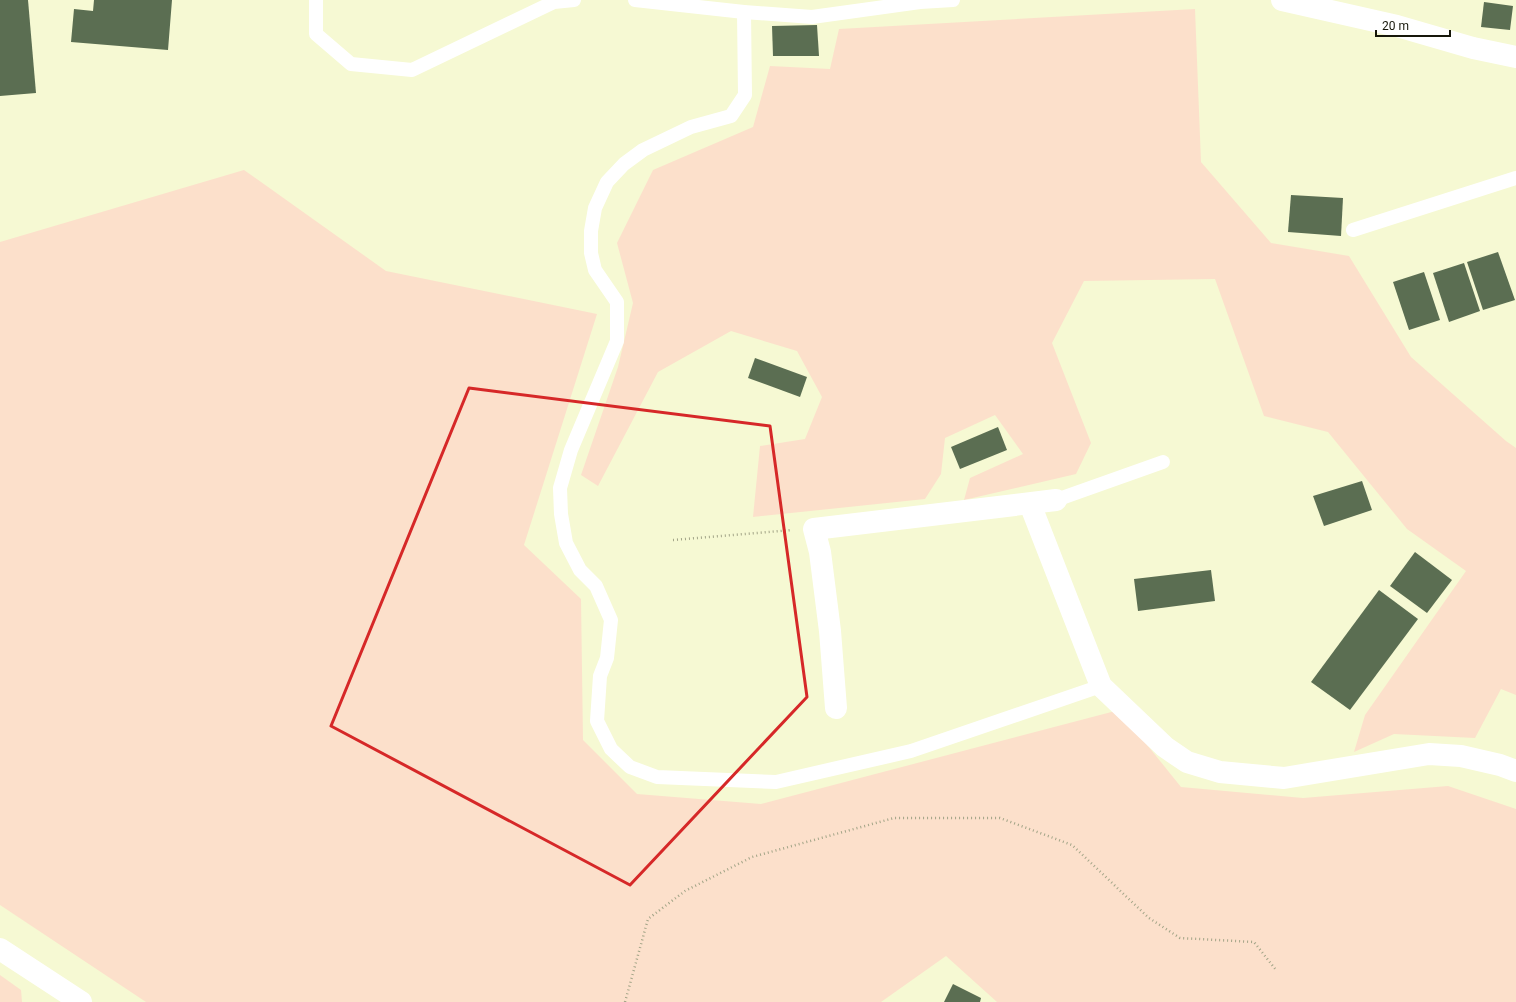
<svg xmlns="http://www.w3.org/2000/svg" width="1516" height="1002" viewBox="0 0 1516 1002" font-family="Roboto,sans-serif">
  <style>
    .green { fill: #fce0cb }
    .building { fill: #5b6e52 }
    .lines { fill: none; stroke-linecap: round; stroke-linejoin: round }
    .path { stroke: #a2a487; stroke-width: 2.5; stroke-dasharray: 1 3; stroke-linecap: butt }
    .service { stroke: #fff; stroke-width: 14 }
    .minor { stroke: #fff; stroke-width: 22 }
    .marked { fill: none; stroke: #d62828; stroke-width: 3; stroke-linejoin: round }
  </style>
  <rect width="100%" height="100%" fill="#f6f9d3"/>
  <!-- green -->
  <g class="green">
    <path d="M 1195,9 L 1201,162 L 1271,243 L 1349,256 L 1411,357 L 1506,441 L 1516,448 L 1516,695 L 1501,689 L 1475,738 L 1394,734 L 1354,752 L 1365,715 L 1466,571 L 1407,529 L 1328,432 L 1264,416 L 1215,279 L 1084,281 L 1052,343 L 1091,443 L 1076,474 L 964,500 L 970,478 L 1023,454 L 995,415 L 945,438 L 941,474 L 925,499 L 753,517 L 760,446 L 805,439 L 822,397 L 797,351 L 731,331 L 658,372 L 598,486 L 581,475 L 618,367 L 633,303 L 617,243 L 653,170 L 753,127 L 770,66 L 830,69 L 839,29 Z"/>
    <path d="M 244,170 L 386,271 L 597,314 L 524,545 L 581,599 L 583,740 L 637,794 L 761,804 L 1119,710 L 1181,787 L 1303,798 L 1448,786 L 1516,809 L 1516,1002 L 997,1002 L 946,956 L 881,1002 L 146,1002 L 0,905 L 0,242 Z"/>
    <path d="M 0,975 L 21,990 L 22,1002 L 0,1002 Z"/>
  </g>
  <!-- building -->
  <g class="building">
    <path d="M 0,0 L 28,0 L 36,93 L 0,96 Z"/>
    <path d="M 94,0 L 172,0 L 168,50 L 71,42 L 74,9 L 93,11 Z"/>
    <path d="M 1484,2 L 1513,6 L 1510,30 L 1481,27 Z"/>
    <path d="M 817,25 L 819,56 L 773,56 L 772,26 Z"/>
    <path d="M 1291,195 L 1343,198 L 1341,236 L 1288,232 Z"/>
    <path d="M 1498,252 L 1515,300 L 1483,310 L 1467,262 Z"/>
    <path d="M 1464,263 L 1480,311 L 1449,322 L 1433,273 Z"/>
    <path d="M 1424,272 L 1440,320 L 1409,330 L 1393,282 Z"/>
    <path d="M 755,358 L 807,377 L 800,397 L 748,378 Z"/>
    <path d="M 998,427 L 1007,450 L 960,469 L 951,447 Z"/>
    <path d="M 1362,481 L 1372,510 L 1324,526 L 1313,496 Z"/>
    <path d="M 1415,552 L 1452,580 L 1427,613 L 1390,586 Z"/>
    <path d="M 1211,570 L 1215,601 L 1138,611 L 1134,579 Z"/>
    <path d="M 1379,590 L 1418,619 L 1350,710 L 1311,682 Z"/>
    <path d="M 953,984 L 981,998 L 980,1002 L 944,1002 Z"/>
  </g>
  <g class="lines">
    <!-- path -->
    <g class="path">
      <path d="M 673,540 L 792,530"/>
      <path d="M 625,1002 L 648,919 L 685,891 L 752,857 L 894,818 L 1000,818 L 1072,845 L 1149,918 L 1180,938 L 1254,942 L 1276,970"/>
    </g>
    <!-- service -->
    <g class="service">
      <path d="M 316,0 L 316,34 L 351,64 L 412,70 L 554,2 L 574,0"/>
      <path d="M 635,0 L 744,12 L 812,17 L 920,2 L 953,0"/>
      <path d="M 744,12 L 745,95 L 731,116 L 691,127 L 643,150 L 624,164 L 607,182 L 595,208 L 591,231 L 591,253 L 595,270 L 617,302 L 617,341 L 571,450 L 560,488 L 561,514 L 566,543 L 580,570 L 596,586 L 611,620 L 607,658 L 600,676 L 597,721 L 611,749 L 630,767 L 657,777 L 776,782 L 911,751 L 1101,686"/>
      <path d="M 1353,230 L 1516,178"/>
      <path d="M 1056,500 L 1163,462"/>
    </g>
    <!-- minor -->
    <g class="minor">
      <path d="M 1282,0 L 1397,26 L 1473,48 L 1516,57"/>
      <path d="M 1030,504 L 1101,686 L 1165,747 L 1187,762 L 1220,772 L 1284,778 L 1429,754 L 1461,756 L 1500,765 L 1516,771"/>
      <path d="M 836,708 L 830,631 L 820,552 L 814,529 L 1056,500"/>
      <path d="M 0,949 L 81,1002"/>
    </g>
  </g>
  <!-- marked area -->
  <path class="marked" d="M 469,388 L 770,426 L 807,697 L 630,885 L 331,726 Z"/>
  <!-- scale -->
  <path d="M1376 30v6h74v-6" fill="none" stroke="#16170a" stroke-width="2"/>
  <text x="1382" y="30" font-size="12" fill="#16170a" stroke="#ffffff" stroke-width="3" paint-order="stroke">20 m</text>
</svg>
